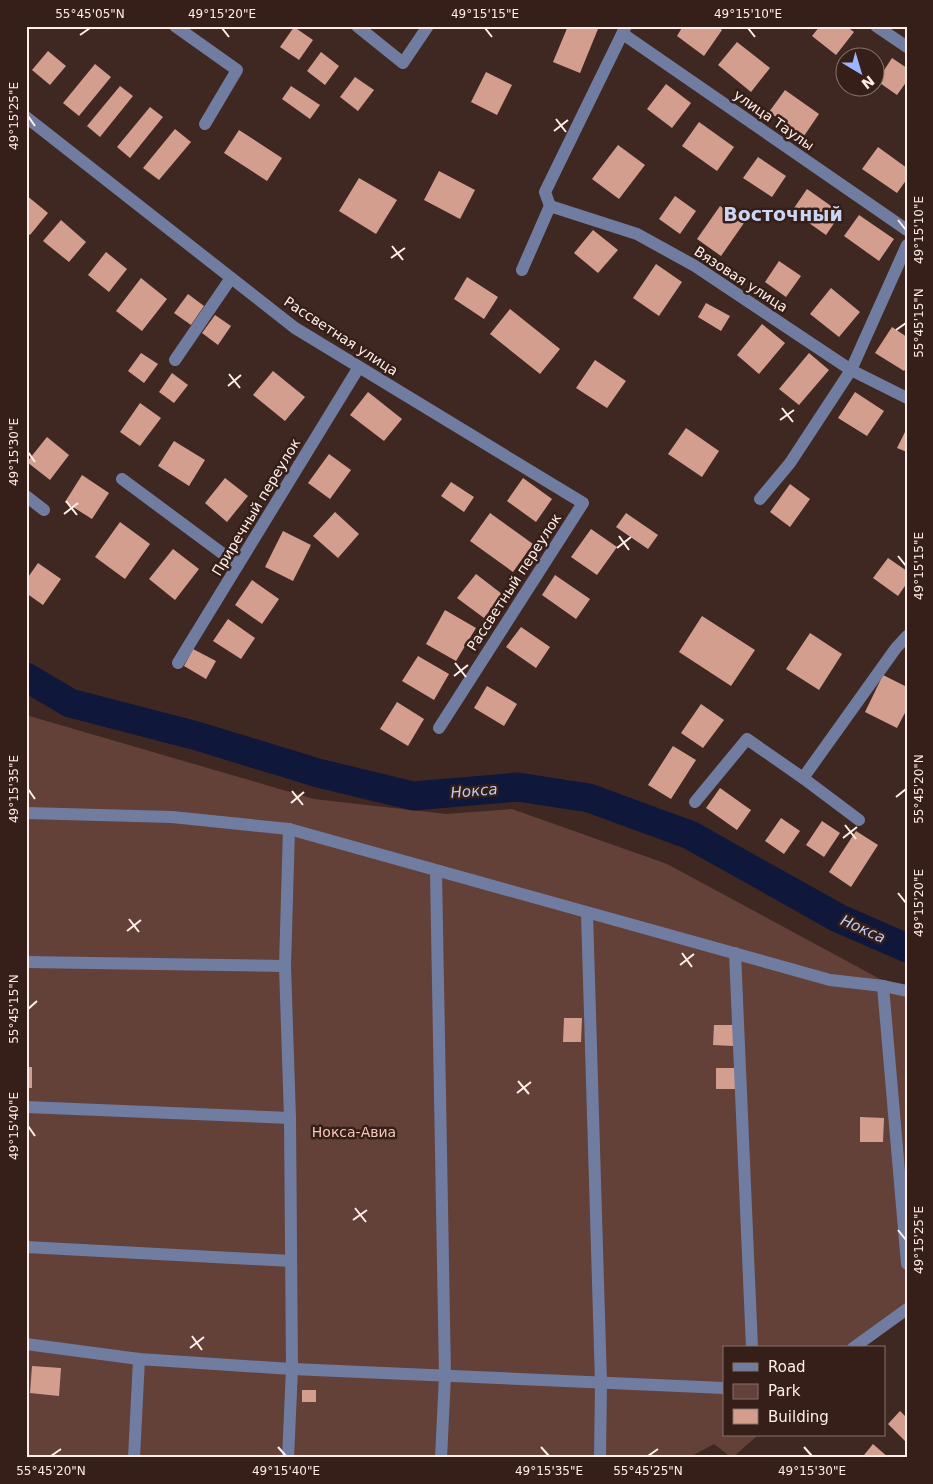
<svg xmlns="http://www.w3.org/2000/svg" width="933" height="1484" viewBox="0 0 933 1484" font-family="'DejaVu Sans',sans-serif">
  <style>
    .green { fill: #634138 }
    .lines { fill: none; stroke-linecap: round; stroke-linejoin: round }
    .river { stroke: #0f173a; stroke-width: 29 }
    .building { fill: #d49e8f }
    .minor { stroke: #707da1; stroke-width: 12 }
    .ticks { fill: none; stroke: #ffeee9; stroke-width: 2 }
    .labels { text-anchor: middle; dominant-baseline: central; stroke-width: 5; stroke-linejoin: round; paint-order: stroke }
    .street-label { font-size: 14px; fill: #ffeee9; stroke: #361f18 }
    .park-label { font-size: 14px; fill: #f7c6b9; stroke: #361f18 }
    .water-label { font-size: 15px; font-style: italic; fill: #beccf5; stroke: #361f18 }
    .district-label { font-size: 19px; font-weight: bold; fill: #ccd6f2; stroke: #361f18 }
    .neatline { fill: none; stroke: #ffeee9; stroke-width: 2 }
    .ticks-label { font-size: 12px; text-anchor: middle; fill: #ffeee9 }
  </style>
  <rect width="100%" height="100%" fill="#402822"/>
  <!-- green -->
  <path class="green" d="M 26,715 L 314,799 L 446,814 L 512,809 L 667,864 L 880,979 L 907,985 L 907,1315 L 863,1348 L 724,1348 L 724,1435 L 758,1435 L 732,1458 L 714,1444 L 688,1458 L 26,1458 Z"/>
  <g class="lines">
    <!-- river -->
    <path class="river" d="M 26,677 L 70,703 L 197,736 L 318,773 L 413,796 L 518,787 L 589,798 L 690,835 L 838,918 L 907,948"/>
  </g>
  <!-- building -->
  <g class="building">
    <path d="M 568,26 L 591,26 L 598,29 L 580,73 L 553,62 Z"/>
    <path d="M 683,26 L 717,26 L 722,30 L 704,56 L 677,36 Z"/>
    <path d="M 820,26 L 846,26 L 854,32 L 836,55 L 812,36 Z"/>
    <path d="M 294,27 L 313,40 L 299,60 L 280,47 Z"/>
    <path d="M 737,42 L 770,68 L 751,92 L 718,65 Z"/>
    <path d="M 48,51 L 66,66 L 50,85 L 32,70 Z"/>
    <path d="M 321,52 L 339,66 L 325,85 L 307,71 Z"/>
    <path d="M 892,58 L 907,68 L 907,81 L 897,95 L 877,81 Z"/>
    <path d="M 95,64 L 111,77 L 79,116 L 63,103 Z"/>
    <path d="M 486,72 L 512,85 L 497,115 L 471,102 Z"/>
    <path d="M 355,77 L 374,90 L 358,111 L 340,97 Z"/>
    <path d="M 666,84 L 691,103 L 672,128 L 647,109 Z"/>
    <path d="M 120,86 L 133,96 L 100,137 L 87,126 Z"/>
    <path d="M 291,86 L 320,105 L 310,119 L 282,99 Z"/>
    <path d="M 785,90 L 819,114 L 804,136 L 769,112 Z"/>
    <path d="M 150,107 L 163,117 L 130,158 L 117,147 Z"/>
    <path d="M 699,122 L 734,147 L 717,171 L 682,146 Z"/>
    <path d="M 175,129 L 191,142 L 159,180 L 143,168 Z"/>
    <path d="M 239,130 L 282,158 L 267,181 L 224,153 Z"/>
    <path d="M 618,145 L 645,165 L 619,199 L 592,179 Z"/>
    <path d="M 878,147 L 907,168 L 907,179 L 897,193 L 862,169 Z"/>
    <path d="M 758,157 L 786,176 L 772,197 L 743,178 Z"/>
    <path d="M 439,171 L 475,190 L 460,219 L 424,200 Z"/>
    <path d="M 359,178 L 397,200 L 376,234 L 339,211 Z"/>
    <path d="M 807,189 L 841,213 L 826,235 L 792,211 Z"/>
    <path d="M 26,195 L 48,213 L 30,235 L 26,232 Z"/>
    <path d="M 675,196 L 696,211 L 680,234 L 659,219 Z"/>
    <path d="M 720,206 L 744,223 L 721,256 L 697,239 Z"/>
    <path d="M 859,215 L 894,239 L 879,261 L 844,236 Z"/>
    <path d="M 61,220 L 86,242 L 69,262 L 43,241 Z"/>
    <path d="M 593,230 L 618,250 L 598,273 L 574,253 Z"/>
    <path d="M 106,252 L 127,269 L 109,292 L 88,275 Z"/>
    <path d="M 779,261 L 801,276 L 786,297 L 765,282 Z"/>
    <path d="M 656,264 L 682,282 L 659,316 L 633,298 Z"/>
    <path d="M 467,277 L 498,297 L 484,319 L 454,299 Z"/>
    <path d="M 141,278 L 167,299 L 142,331 L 116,311 Z"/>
    <path d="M 831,288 L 860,312 L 839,337 L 810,314 Z"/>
    <path d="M 188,294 L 204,306 L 191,325 L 174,313 Z"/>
    <path d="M 706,303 L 730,316 L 721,331 L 698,317 Z"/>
    <path d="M 510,309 L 560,349 L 540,374 L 490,334 Z"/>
    <path d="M 215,315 L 231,326 L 218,345 L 202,333 Z"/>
    <path d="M 762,324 L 785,343 L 759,374 L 737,355 Z"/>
    <path d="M 892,327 L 907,337 L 907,367 L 904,371 L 875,353 Z"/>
    <path d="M 141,353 L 158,364 L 144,383 L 128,371 Z"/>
    <path d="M 809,353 L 829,370 L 799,405 L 779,389 Z"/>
    <path d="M 595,360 L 626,381 L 607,408 L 576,388 Z"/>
    <path d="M 273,371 L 305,397 L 285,421 L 253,395 Z"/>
    <path d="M 172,373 L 188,385 L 174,403 L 159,392 Z"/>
    <path d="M 368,392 L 402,419 L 384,441 L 350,415 Z"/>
    <path d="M 855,392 L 884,411 L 867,436 L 838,418 Z"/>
    <path d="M 140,403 L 161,418 L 140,446 L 120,432 Z"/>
    <path d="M 686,428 L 719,451 L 702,477 L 668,454 Z"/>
    <path d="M 907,428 L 907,452 L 897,448 Z"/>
    <path d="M 47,437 L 69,455 L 50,480 L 27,462 Z"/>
    <path d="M 174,441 L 205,460 L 189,486 L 158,466 Z"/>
    <path d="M 329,454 L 351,470 L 330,499 L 308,483 Z"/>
    <path d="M 82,475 L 109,493 L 92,519 L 65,502 Z"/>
    <path d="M 225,478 L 248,496 L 227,522 L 205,503 Z"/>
    <path d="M 523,478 L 552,499 L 536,522 L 507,501 Z"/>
    <path d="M 451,482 L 474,497 L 464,512 L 441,496 Z"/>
    <path d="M 790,484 L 810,499 L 790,527 L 770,512 Z"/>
    <path d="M 335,512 L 359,534 L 338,558 L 313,536 Z"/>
    <path d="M 490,513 L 533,544 L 513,572 L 470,541 Z"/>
    <path d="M 626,513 L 658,535 L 648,549 L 616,527 Z"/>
    <path d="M 120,522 L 150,544 L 125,579 L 95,557 Z"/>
    <path d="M 591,529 L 617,547 L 597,575 L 571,557 Z"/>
    <path d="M 283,531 L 311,545 L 293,581 L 265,567 Z"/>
    <path d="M 173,549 L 199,569 L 175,600 L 149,579 Z"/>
    <path d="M 888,558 L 907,571 L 907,583 L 898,596 L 873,578 Z"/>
    <path d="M 38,563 L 61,579 L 43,605 L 26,593 L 26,580 Z"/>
    <path d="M 476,574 L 502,594 L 484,618 L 457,598 Z"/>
    <path d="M 555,575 L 590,599 L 576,619 L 542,595 Z"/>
    <path d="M 252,580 L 279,599 L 262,624 L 235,605 Z"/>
    <path d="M 445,610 L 476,628 L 456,661 L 426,644 Z"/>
    <path d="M 702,616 L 755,650 L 731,686 L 679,652 Z"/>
    <path d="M 228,619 L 255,638 L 241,659 L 213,641 Z"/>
    <path d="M 521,627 L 550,647 L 536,668 L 506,647 Z"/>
    <path d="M 810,633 L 842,654 L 819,690 L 786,669 Z"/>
    <path d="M 193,649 L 216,661 L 206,679 L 184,666 Z"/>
    <path d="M 418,656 L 449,674 L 434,700 L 402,681 Z"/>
    <path d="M 883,675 L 907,687 L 907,709 L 897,728 L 865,712 Z"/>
    <path d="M 487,686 L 517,704 L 504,726 L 474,708 Z"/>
    <path d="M 397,702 L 424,719 L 408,746 L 380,729 Z"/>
    <path d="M 701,704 L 724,720 L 703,748 L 681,733 Z"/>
    <path d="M 673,746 L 696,760 L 671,799 L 648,785 Z"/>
    <path d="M 720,788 L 751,810 L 737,830 L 706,808 Z"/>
    <path d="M 781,818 L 800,831 L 784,854 L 765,841 Z"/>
    <path d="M 822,821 L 840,833 L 824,857 L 806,845 Z"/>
    <path d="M 856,831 L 878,845 L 851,887 L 829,872 Z"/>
    <path d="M 564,1018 L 582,1018 L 581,1042 L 563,1042 Z"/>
    <path d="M 714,1025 L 733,1025 L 733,1046 L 713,1045 Z"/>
    <rect x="26" y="1067" width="6" height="21"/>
    <rect x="716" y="1068" width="21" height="21"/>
    <path d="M 860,1117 L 884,1118 L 883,1142 L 860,1142 Z"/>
    <path d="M 32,1366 L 61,1368 L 59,1396 L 30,1393 Z"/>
    <rect x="302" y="1390" width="14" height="12"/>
    <path d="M 900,1411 L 907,1418 L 907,1443 L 888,1424 Z"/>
    <path d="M 873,1444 L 889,1458 L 867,1458 L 864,1455 Z"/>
  </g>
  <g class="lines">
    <!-- minor -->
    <g class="minor">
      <path d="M 175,26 L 237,70 L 205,124"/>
      <path d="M 357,26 L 403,63 L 428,26"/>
      <path d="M 876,26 L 907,47"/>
      <path d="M 623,34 L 907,230"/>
      <path d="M 26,117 L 295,328 L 583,503 L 439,728"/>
      <path d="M 550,206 L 637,234 L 695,266 L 851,370 L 907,398"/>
      <path d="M 522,270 L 550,206 L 545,192 L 626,26"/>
      <path d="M 175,360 L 231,278"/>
      <path d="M 122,479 L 238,565"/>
      <path d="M 26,496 L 44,510"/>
      <path d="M 760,499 L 790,463 L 851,370 L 907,245"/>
      <path d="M 178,663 L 359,367"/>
      <path d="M 803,778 L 859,820"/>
      <path d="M 695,802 L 747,739 L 803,778 L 896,648 L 907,636"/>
      <path d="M 26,813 L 172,817 L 289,829 L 830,980 L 883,986 L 907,991"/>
      <path d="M 436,871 L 445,1376 L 441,1458"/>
      <path d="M 587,913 L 601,1383 L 600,1458"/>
      <path d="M 735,953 L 752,1348"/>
      <path d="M 26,962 L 285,966"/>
      <path d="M 883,986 L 907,1264"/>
      <path d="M 26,1107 L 290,1118"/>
      <path d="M 26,1247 L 291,1261"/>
      <path d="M 26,1344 L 139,1359 L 292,1369 L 724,1388"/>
      <path d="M 853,1348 L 907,1309"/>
      <path d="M 134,1458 L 139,1359"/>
      <path d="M 288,1458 L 292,1369 L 290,1118 L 285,966 L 289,829"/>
    </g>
  </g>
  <!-- ticks -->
  <path class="ticks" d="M 222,28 L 229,37M 485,28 L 492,37M 748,28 L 755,37M 80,35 L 90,28M 28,116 L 35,126M 556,119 L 566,132M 554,131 L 568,120M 898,220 L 906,230M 392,246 L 403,260M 391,258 L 405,248M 896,330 L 906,323M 229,374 L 240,388M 228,386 L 241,375M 782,408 L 793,422M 780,420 L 794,410M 28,452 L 35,462M 66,501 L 77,515M 64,514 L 78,503M 619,536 L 629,550M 617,548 L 631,537M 898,556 L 906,566M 455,663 L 466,677M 454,676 L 468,665M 28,789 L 35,799M 292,791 L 303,805M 896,797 L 906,789M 291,803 L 304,792M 845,825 L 856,839M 843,838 L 857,827M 898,893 L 906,903M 129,919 L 139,932M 127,931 L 141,920M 682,953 L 692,967M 680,965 L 694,954M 28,1009 L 37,1001M 518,1081 L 529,1094M 517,1093 L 531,1082M 28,1126 L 35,1136M 355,1208 L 366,1222M 353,1220 L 367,1210M 898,1230 L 906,1240M 192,1336 L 202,1350M 190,1348 L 204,1337M 278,1447 L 286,1456M 541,1447 L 549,1456M 804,1447 L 812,1456M 51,1456 L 61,1449M 648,1456 L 658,1449"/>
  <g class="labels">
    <!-- street labels -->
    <g class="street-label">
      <text transform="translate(774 120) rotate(35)">улица Таулы</text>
      <text transform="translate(741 279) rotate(33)">Вязовая улица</text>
      <text transform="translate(341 336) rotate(33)">Рассветная улица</text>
      <text transform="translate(256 507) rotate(-59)">Приречный переулок</text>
      <text transform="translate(514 582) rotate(-57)">Рассветный переулок</text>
    </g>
    <!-- park labels -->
    <g class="park-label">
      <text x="354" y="1132">Нокса-Авиа</text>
    </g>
    <!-- water labels -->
    <g class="water-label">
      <text transform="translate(474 791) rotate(-5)">Нокса</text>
      <text transform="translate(863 929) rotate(24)">Нокса</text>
    </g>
    <!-- district labels -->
    <g class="district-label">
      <text x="783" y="214">Восточный</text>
    </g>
  </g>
  <!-- border -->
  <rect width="933" height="1484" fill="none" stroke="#361f18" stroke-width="55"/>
  <!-- legend -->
  <rect x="723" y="1346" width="162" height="90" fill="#361f18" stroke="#86726c"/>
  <rect x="733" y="1363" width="25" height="8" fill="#707da1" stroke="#86726c"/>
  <text x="768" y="1372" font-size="15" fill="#ffeee9">Road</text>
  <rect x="733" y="1384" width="25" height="15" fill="#634138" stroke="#86726c"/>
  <text x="768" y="1396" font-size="15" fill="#ffeee9">Park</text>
  <rect x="733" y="1409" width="25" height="15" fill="#d49e8f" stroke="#86726c"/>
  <text x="768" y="1422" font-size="15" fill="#ffeee9">Building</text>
  <!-- north arrow -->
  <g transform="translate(860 72) rotate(142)"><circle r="24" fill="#361f18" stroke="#86726c"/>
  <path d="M0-4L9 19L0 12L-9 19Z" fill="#9cb4fd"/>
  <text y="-8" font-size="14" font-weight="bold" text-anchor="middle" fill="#ffeee9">N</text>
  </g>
  <rect x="28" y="28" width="878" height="1428" class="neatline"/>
  <g class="ticks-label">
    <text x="90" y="18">55°45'05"N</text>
    <text x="222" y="18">49°15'20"E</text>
    <text x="485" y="18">49°15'15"E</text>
    <text x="748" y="18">49°15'10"E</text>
    <text transform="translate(14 116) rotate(-90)" y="4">49°15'25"E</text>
    <text transform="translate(919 230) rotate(-90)" y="4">49°15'10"E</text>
    <text transform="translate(919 323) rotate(-90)" y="4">55°45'15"N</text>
    <text transform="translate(14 452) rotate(-90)" y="4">49°15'30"E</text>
    <text transform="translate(919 566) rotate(-90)" y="4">49°15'15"E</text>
    <text transform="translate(14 789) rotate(-90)" y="4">49°15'35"E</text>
    <text transform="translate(919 789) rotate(-90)" y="4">55°45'20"N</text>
    <text transform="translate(919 903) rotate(-90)" y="4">49°15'20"E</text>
    <text transform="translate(14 1009) rotate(-90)" y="4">55°45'15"N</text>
    <text transform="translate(14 1126) rotate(-90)" y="4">49°15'40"E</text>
    <text transform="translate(919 1240) rotate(-90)" y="4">49°15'25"E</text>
    <text x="51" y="1475">55°45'20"N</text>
    <text x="286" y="1475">49°15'40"E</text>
    <text x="549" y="1475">49°15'35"E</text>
    <text x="648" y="1475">55°45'25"N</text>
    <text x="812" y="1475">49°15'30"E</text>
  </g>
</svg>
